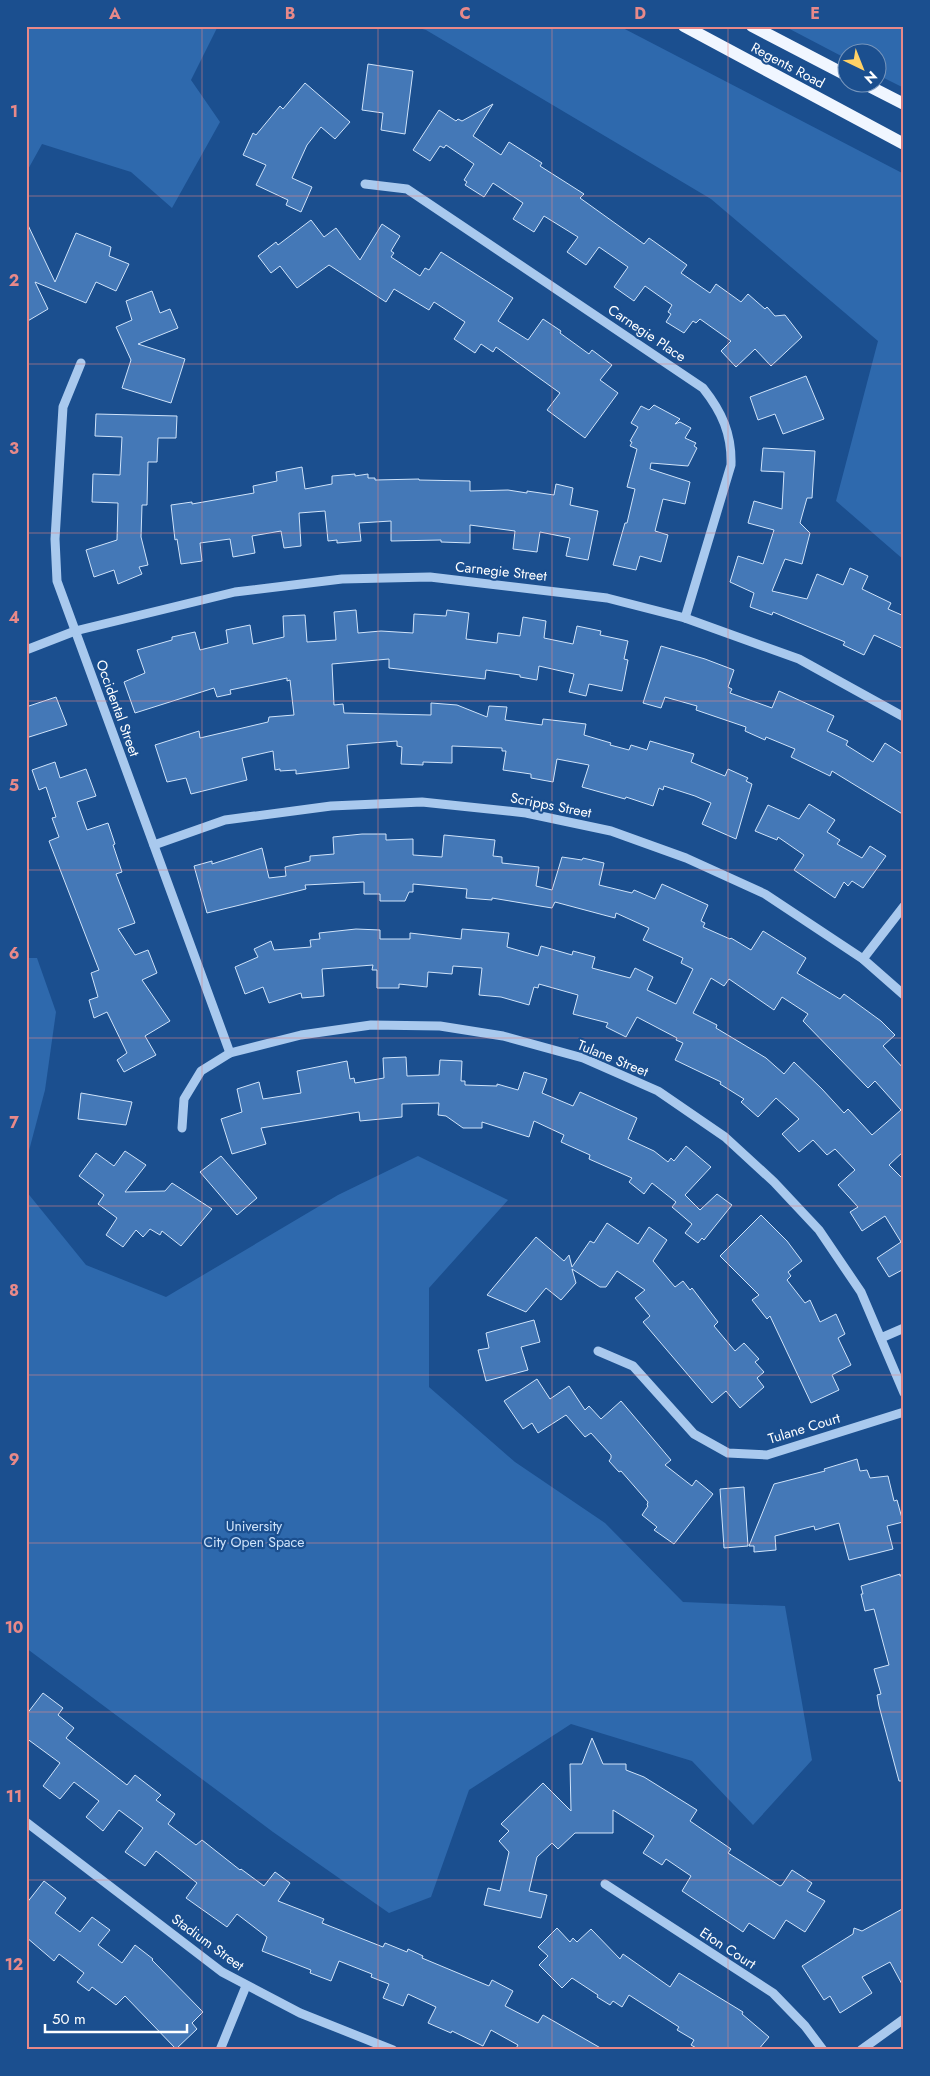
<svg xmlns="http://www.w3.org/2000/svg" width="930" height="2076" viewBox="0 0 930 2076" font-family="Jost,sans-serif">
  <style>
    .green { fill: #2e69ad }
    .building { fill: #4478b7; stroke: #cfe3fa; fill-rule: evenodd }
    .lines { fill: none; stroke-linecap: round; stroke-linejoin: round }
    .minor { stroke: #a9c9ee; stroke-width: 9 }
    .major { stroke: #f0f6ff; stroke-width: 12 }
    .grid { fill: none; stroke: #e88989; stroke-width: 1; stroke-opacity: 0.55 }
    .labels { text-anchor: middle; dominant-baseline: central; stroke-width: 4.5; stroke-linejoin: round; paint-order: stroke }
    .street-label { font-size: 14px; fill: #fff; stroke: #1b4f8f }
    .park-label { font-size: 14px; fill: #cfe3fa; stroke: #1b4f8f }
    .neatline { fill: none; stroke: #e88989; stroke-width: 2 }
    .grid-label { font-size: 16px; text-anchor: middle; font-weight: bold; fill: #e88989 }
  </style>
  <rect width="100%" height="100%" fill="#1b4f8f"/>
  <!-- green -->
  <g class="green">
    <path d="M 26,26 L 218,26 L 191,80 L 220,122 L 172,208 L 131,172 L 42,144 L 26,173 Z"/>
    <path d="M 411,26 L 619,26 L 904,174 L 904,560 L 836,501 L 878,341 L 711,199 L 426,30 Z"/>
    <path d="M 784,26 L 904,26 L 904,88 L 878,75 L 878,52 L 848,52 L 847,59 Z"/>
    <path d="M 26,958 L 37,958 L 56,1012 L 45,1090 L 26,1162 Z"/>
    <path d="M 418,1156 L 508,1200 L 429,1288 L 429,1387 L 515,1462 L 605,1523 L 683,1602 L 785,1606 L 812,1760 L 753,1825 L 692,1761 L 571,1724 L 469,1790 L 431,1897 L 389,1913 L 273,1832 L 26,1648 L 26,1191 L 86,1265 L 166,1297 L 338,1195 Z"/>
  </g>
  <!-- building -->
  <g class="building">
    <path d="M 368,64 L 413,71 L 405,134 L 381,130 L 383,113 L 362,110 Z"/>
    <path d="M 305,83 L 350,122 L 335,139 L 321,127 L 307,145 L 292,178 L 312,187 L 301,212 L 286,205 L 288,200 L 256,185 L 266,165 L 243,155 L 253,133 L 256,135 L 280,106 L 283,109 Z"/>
    <path d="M 493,104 L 473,136 L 501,155 L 509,142 L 542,163 L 540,166 L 584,194 L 580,198 L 644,244 L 649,238 L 687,265 L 681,273 L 710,293 L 716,284 L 741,302 L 748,294 L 765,309 L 767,307 L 775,316 L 785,315 L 802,337 L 771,366 L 755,349 L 736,367 L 721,351 L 731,341 L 700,319 L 696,323 L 693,321 L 684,333 L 666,322 L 671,314 L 668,312 L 672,305 L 645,286 L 634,301 L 614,287 L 628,267 L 599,247 L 586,265 L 567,252 L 578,237 L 544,216 L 534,232 L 513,219 L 523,203 L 493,183 L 484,197 L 465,185 L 467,182 L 464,180 L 474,164 L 446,145 L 444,148 L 440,146 L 430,161 L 413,150 L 439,110 L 456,121 L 458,119 L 462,121 Z"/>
    <path d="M 311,220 L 324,237 L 336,228 L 360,260 L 382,224 L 400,236 L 391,251 L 394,253 L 391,257 L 420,276 L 425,268 L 429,270 L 441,252 L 513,298 L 498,321 L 528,340 L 543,319 L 561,331 L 560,333 L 589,354 L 592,350 L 612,365 L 600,380 L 618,393 L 585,438 L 547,410 L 560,393 L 496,347 L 493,352 L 481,344 L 475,353 L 454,339 L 465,322 L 434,302 L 429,310 L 394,289 L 386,302 L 329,265 L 297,288 L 280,266 L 271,273 L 258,256 L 276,242 L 278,245 Z"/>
    <path d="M 26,221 L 55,282 L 76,233 L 111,247 L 109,256 L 129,264 L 116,291 L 96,282 L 86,303 L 35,282 L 48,309 L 26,322 Z"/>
    <path d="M 152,291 L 160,313 L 170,309 L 178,328 L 138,344 L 185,359 L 171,403 L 122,388 L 131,360 L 116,327 L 132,320 L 126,301 Z"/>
    <path d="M 806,376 L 824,419 L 783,434 L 775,414 L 758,420 L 750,397 Z"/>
    <path d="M 654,405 L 680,419 L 675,424 L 680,422 L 691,428 L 685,438 L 696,443 L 694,446 L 697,448 L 688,466 L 651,463 L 650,469 L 690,482 L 685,504 L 663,499 L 655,531 L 668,535 L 661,562 L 640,556 L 636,570 L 613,565 L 625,523 L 627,523 L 635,489 L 627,487 L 637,449 L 630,446 L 632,442 L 630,441 L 638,427 L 631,423 L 641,406 L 649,410 Z"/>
    <path d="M 96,414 L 177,416 L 176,438 L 158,438 L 157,462 L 148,462 L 147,505 L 142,505 L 141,537 L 148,565 L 139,567 L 142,574 L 118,584 L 114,570 L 94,577 L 86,550 L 117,540 L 118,503 L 92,502 L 93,474 L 120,475 L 122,437 L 95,436 Z"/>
    <path d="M 763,448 L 815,451 L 812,498 L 807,498 L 800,523 L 810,533 L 802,564 L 785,559 L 772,591 L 807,599 L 817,574 L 843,585 L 850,568 L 868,576 L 862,589 L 891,603 L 888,609 L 904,616 L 904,649 L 874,635 L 864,655 L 843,645 L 845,642 L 773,612 L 772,615 L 750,607 L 754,593 L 730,582 L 738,556 L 763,564 L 774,530 L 748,523 L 754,501 L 782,509 L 784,472 L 761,471 Z"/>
    <path d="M 302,467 L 305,489 L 332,484 L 332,476 L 355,474 L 355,476 L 368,474 L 368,478 L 375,478 L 375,480 L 419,479 L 419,480 L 470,481 L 470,491 L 508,490 L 527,493 L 527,491 L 554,495 L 556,484 L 573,488 L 570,505 L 598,511 L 588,560 L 566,556 L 570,538 L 540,532 L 537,552 L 513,549 L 515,531 L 470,525 L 470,543 L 441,542 L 441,540 L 391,541 L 391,521 L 359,523 L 361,541 L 337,543 L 337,540 L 328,541 L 325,511 L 299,513 L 301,546 L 284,548 L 281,531 L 252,536 L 255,553 L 233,557 L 230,539 L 200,543 L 202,561 L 181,564 L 177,539 L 175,540 L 171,505 L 192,502 L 192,504 L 254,493 L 253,486 L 277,481 L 276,472 Z"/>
    <path d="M 356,610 L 358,633 L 381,631 L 413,633 L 414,614 L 446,616 L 447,610 L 469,613 L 466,639 L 497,643 L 498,633 L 520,636 L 523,617 L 546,621 L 544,638 L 573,644 L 577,626 L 601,631 L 600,635 L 628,641 L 624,659 L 628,660 L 622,691 L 589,684 L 586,696 L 569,692 L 574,674 L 539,666 L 537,680 L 520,677 L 520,675 L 486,670 L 485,679 L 389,668 L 389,659 L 332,664 L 334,705 L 343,704 L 344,713 L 431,715 L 431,703 L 457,705 L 487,717 L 489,706 L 507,707 L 505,720 L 542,725 L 543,719 L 586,724 L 584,735 L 611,743 L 610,745 L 629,750 L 631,745 L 647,750 L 650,741 L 694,754 L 691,762 L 725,776 L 728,769 L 748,778 L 746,781 L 752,784 L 736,839 L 702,824 L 711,803 L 695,796 L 664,786 L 663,790 L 659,788 L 653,806 L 626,797 L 625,799 L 582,787 L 589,765 L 557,759 L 553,782 L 531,778 L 531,774 L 503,770 L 506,751 L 502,751 L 502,748 L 452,746 L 452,763 L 423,762 L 423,765 L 401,764 L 402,747 L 397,746 L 397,741 L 347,745 L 349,768 L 296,774 L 296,770 L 280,771 L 280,769 L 275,770 L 273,751 L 242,758 L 247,780 L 191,794 L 186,778 L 167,782 L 155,745 L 199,731 L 200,738 L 268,722 L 269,717 L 294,715 L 290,680 L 287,681 L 287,678 L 230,690 L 231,694 L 217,697 L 214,688 L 135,713 L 124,682 L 145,673 L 137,650 L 172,640 L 172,637 L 195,632 L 200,650 L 228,643 L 226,630 L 250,625 L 253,644 L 284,637 L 283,616 L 305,615 L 307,642 L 336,640 L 334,612 Z"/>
    <path d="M 661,646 L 705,659 L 734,670 L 728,687 L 732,689 L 730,693 L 772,708 L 779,691 L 834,716 L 827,731 L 848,741 L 846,745 L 873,762 L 885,743 L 904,755 L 904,815 L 832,771 L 830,776 L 791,757 L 795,749 L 766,737 L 765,740 L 745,731 L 746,727 L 696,710 L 697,706 L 665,697 L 661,708 L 643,703 Z"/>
    <path d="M 56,697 L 67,725 L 26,738 L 26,707 Z"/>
    <path d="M 55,762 L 60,778 L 86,769 L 96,796 L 77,802 L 87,830 L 108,823 L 115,844 L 113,845 L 122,872 L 116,874 L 135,923 L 118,929 L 135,955 L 148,950 L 157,973 L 142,980 L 170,1021 L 145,1036 L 156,1055 L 124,1072 L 117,1060 L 127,1053 L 107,1012 L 94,1018 L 89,1000 L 98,997 L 91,973 L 99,970 L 49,841 L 59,837 L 52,818 L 56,817 L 46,787 L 39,790 L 32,770 Z"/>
    <path d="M 809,804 L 835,820 L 827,832 L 840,840 L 837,844 L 862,858 L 870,846 L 886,856 L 863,888 L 852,881 L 848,886 L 844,882 L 835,898 L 794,870 L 804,855 L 778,837 L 777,840 L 755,831 L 768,805 L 799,819 Z"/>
    <path d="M 362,834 L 386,834 L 386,840 L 413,839 L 413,855 L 442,857 L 444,835 L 495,840 L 493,856 L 502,857 L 502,863 L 539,867 L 536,886 L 552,890 L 562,857 L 582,860 L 583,858 L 604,863 L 599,885 L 632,893 L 634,890 L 655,899 L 662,884 L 708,905 L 701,921 L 705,923 L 703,927 L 730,939 L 731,938 L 751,950 L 763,931 L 806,958 L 797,973 L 840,999 L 844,994 L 881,1021 L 895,1035 L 883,1046 L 904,1069 L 904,1151 L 889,1165 L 904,1180 L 904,1269 L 889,1277 L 877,1258 L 901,1242 L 885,1216 L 862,1231 L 850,1212 L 858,1207 L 838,1185 L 855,1170 L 835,1149 L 827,1155 L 813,1140 L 799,1152 L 782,1134 L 799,1119 L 776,1098 L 758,1117 L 741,1102 L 744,1099 L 720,1084 L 721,1082 L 675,1060 L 683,1043 L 676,1040 L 677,1038 L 637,1017 L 626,1037 L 606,1027 L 608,1023 L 573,1014 L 578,995 L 539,984 L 538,988 L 534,987 L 529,1005 L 501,997 L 479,995 L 482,968 L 453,966 L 452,974 L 428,972 L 427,987 L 399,984 L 399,988 L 377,988 L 377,970 L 372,970 L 373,965 L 322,969 L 324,996 L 302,998 L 301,993 L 269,1003 L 263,987 L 245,994 L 235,967 L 258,957 L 254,949 L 271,941 L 274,950 L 311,947 L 310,940 L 320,939 L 319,933 L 356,929 L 380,930 L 380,939 L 410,939 L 410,933 L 461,939 L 462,929 L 509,933 L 507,947 L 538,956 L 541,946 L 572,955 L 573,951 L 595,957 L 592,968 L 630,978 L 635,968 L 653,977 L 647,990 L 676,1004 L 693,969 L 681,963 L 683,958 L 643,940 L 649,928 L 616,913 L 615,918 L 555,902 L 552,908 L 492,898 L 492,900 L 466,898 L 467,889 L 413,884 L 413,892 L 409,892 L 405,901 L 380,901 L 380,894 L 364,894 L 364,882 L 305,885 L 306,889 L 207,913 L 194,866 L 212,861 L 212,864 L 262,848 L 269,878 L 286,876 L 285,867 L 310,861 L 310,856 L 334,854 L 333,837 ZM 711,978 L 724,986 L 729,979 L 774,1010 L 782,997 L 808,1014 L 803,1021 L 868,1088 L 875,1081 L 901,1110 L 872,1135 L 848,1109 L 844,1113 L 822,1089 L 794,1062 L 784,1074 L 766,1058 L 716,1028 L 717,1025 L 693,1013 Z"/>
    <path d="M 406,1057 L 407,1076 L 439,1075 L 440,1060 L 462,1061 L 461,1081 L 465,1081 L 465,1085 L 497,1086 L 497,1084 L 518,1090 L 524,1072 L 547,1079 L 542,1093 L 573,1106 L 580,1092 L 600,1101 L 637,1118 L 628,1139 L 654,1151 L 668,1162 L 671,1158 L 674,1161 L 686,1146 L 711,1167 L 685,1195 L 700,1210 L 717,1194 L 732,1205 L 704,1240 L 702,1238 L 698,1243 L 685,1233 L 692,1224 L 672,1207 L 676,1202 L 652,1183 L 644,1194 L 629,1182 L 632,1178 L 589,1159 L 590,1155 L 561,1142 L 564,1135 L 534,1121 L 529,1137 L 482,1122 L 482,1128 L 463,1128 L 446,1116 L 438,1115 L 439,1103 L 402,1104 L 402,1117 L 360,1121 L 359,1112 L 261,1128 L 266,1144 L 232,1154 L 221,1119 L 242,1112 L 237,1089 L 259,1082 L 263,1099 L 301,1093 L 297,1071 L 347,1061 L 350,1079 L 354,1078 L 355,1083 L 384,1078 L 383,1058 Z"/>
    <path d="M 81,1093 L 132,1102 L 126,1125 L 78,1119 Z"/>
    <path d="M 125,1151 L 146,1165 L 125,1192 L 165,1191 L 172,1183 L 212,1209 L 181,1246 L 162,1231 L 160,1235 L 150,1229 L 143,1237 L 136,1230 L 123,1247 L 106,1235 L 117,1218 L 98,1204 L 104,1195 L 79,1176 L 96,1153 L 114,1166 Z"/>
    <path d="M 221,1156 L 257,1198 L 237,1215 L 200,1172 Z"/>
    <path d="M 761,1215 L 787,1241 L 802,1261 L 788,1272 L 791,1276 L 787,1280 L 805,1303 L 810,1300 L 820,1322 L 836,1314 L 845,1334 L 838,1338 L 851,1365 L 832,1375 L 839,1390 L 811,1403 L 770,1316 L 767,1319 L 752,1300 L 759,1295 L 720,1256 Z"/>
    <path d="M 607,1223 L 638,1244 L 649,1227 L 667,1240 L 653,1261 L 675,1287 L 683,1281 L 690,1290 L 692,1288 L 718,1322 L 714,1326 L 735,1351 L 744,1343 L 759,1359 L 755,1362 L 764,1372 L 757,1378 L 764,1387 L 740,1408 L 726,1391 L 712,1403 L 643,1322 L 650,1316 L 635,1298 L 645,1290 L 617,1271 L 606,1287 L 600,1287 L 572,1269 L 576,1283 L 561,1300 L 546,1288 L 526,1312 L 487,1295 L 536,1237 L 564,1261 L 569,1255 L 572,1267 L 590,1241 L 594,1243 Z"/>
    <path d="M 534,1320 L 540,1342 L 521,1347 L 528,1370 L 486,1381 L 478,1350 L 489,1348 L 486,1333 Z"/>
    <path d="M 537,1379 L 550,1399 L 569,1386 L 585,1410 L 589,1406 L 601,1419 L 621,1401 L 671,1460 L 665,1465 L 692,1486 L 696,1480 L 713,1494 L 674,1544 L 654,1530 L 657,1527 L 642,1515 L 648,1506 L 647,1505 L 648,1502 L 621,1471 L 619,1472 L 609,1461 L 611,1458 L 611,1455 L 591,1433 L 585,1437 L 566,1415 L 538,1433 L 532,1423 L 523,1429 L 504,1401 Z"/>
    <path d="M 857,1459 L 860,1471 L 867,1470 L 870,1478 L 888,1476 L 894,1501 L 897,1500 L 903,1522 L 887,1526 L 893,1549 L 849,1560 L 839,1523 L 815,1530 L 814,1526 L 775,1536 L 776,1550 L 754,1552 L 754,1546 L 749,1546 L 774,1484 L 825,1471 L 824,1469 Z"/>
    <path d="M 744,1487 L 748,1546 L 724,1548 L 720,1489 Z"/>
    <path d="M 900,1574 L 900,1576 L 904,1575 L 904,1781 L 899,1781 L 879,1706 L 877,1695 L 881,1694 L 874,1669 L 889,1665 L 874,1609 L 865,1611 L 861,1594 L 863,1594 L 861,1586 Z"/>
    <path d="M 43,1693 L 63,1708 L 58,1715 L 74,1728 L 66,1738 L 127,1785 L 135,1775 L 161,1795 L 156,1800 L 175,1814 L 168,1824 L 196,1845 L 202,1840 L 240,1870 L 241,1869 L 264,1886 L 275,1872 L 290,1883 L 278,1901 L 324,1919 L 322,1923 L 383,1947 L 385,1943 L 407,1952 L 408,1949 L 423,1956 L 422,1958 L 489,1986 L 492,1980 L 513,1991 L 505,2006 L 538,2023 L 543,2015 L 604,2050 L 515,2050 L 518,2045 L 491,2030 L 483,2046 L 452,2031 L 451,2033 L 428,2023 L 436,2007 L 408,1994 L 403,2006 L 383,1998 L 389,1984 L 371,1977 L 372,1974 L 339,1961 L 331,1981 L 310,1973 L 311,1970 L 262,1951 L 267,1937 L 237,1914 L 227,1927 L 186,1898 L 197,1883 L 156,1851 L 145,1866 L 125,1852 L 143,1828 L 119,1810 L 103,1831 L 86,1817 L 99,1801 L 74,1782 L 60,1799 L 43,1786 L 60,1763 L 26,1738 L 26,1715 Z"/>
    <path d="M 592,1738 L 603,1764 L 626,1764 L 626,1770 L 644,1777 L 697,1810 L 690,1821 L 731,1849 L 728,1853 L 780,1886 L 782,1885 L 792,1870 L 812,1883 L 807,1891 L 825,1901 L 805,1932 L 786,1920 L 774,1939 L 749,1923 L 743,1932 L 682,1891 L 691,1876 L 666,1859 L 662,1865 L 643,1853 L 654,1836 L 613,1810 L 613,1833 L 575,1833 L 558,1849 L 552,1843 L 537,1857 L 529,1891 L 547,1895 L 541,1918 L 484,1905 L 488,1888 L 500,1891 L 509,1852 L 499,1841 L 509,1831 L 501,1824 L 543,1783 L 571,1811 L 570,1764 L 582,1764 Z"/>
    <path d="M 44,1881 L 66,1898 L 55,1913 L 80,1932 L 92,1917 L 110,1930 L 98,1945 L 122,1963 L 135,1945 L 153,1959 L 152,1960 L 203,2012 L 192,2023 L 197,2029 L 176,2049 L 125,1996 L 116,2005 L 92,1987 L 89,1991 L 77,1982 L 84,1973 L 59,1954 L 54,1961 L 26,1937 L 26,1904 Z"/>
    <path d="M 904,1908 L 904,1988 L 890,1962 L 862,1977 L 872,1993 L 840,2013 L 830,1996 L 824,2000 L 802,1966 L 853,1934 L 854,1928 L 862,1931 Z"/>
    <path d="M 557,1928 L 570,1942 L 573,1938 L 577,1942 L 591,1929 L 620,1959 L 623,1954 L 670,1987 L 679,1973 L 743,2012 L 742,2014 L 769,2037 L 758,2050 L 700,2050 L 691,2045 L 694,2040 L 677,2030 L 679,2027 L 629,1995 L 622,2007 L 613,2001 L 610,2005 L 597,1997 L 598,1995 L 572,1978 L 562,1988 L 539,1965 L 548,1956 L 538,1947 Z"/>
  </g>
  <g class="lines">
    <!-- minor -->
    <g class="minor">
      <path d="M 365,184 L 407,189 L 703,388 C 722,412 732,434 731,465 L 685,618"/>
      <path d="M 81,363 L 63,407 L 55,539 L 57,581 L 230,1053"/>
      <path d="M 26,650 L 75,631 L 235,592 L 342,579 L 430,577 L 607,598 L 685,618 L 799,659 L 904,717"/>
      <path d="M 154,845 L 225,820 L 331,806 L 422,802 L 526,813 L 611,831 L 686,858 L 765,894 L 863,959 L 904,995"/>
      <path d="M 863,959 L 904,906"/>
      <path d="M 182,1128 L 184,1099 L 201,1071 L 230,1053 L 301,1035 L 371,1025 L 440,1026 L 503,1036 L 583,1058 L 658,1091 L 725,1137 L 774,1182 L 819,1230 L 861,1292 L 904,1393"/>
      <path d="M 881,1338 L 904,1328"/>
      <path d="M 598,1351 L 633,1366 L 694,1434 L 728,1453 L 767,1455 L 904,1412"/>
      <path d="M 26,1822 L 222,1972 L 300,2013 L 393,2050"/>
      <path d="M 605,1884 L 773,1993 L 805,2026 L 823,2050"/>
      <path d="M 220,2050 L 246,1986"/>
      <path d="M 861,2050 L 904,2019"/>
    </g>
    <!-- major -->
    <g class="major">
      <path d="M 684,26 L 904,144"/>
      <path d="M 752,26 L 848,76"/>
      <path d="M 861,82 L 904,104"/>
    </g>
  </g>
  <!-- grid -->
  <path class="grid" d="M 202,26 L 202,2050M 378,26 L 378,2050M 552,26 L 552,2050M 728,26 L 728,2050M 26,196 L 904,196M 26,364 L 904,364M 26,533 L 904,533M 26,701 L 904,701M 26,870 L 904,870M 26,1038 L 904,1038M 26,1206 L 904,1206M 26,1375 L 904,1375M 26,1543 L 904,1543M 26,1712 L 904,1712M 26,1880 L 904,1880"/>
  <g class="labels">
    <!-- street labels -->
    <g class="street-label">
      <text transform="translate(788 65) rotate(28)">Regents Road</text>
      <text transform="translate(647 333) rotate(34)">Carnegie Place</text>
      <text transform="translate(501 571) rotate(6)">Carnegie Street</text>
      <text transform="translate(118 708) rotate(70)">Occidental Street</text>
      <text transform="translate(551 805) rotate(11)">Scripps Street</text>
      <text transform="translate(613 1058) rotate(22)">Tulane Street</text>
      <text transform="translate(804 1428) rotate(-17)">Tulane Court</text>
      <text transform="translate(208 1942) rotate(36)">Stadium Street</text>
      <text transform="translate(728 1948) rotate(33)">Eton Court</text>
    </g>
    <!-- park labels -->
    <g class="park-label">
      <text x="254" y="1526">University<tspan x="254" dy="16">City Open Space</tspan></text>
    </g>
  </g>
  <!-- border -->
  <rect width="930" height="2076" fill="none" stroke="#1b4f8f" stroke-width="55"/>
  <!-- north arrow -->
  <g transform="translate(862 68) rotate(137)"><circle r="24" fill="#1b4f8f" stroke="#7695bc"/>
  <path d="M0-4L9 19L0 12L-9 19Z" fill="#ffd166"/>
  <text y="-8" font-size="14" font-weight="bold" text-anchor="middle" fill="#ffffff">N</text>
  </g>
  <!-- scale -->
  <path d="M45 2024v8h142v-8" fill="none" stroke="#ffffff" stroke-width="2.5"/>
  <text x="52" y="2024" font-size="15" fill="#ffffff" stroke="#1b4f8f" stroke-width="4" paint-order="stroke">50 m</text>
  <rect x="28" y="28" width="874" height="2020" class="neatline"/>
  <g class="grid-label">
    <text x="115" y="19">A</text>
    <text x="290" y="19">B</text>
    <text x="465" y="19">C</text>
    <text x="640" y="19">D</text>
    <text x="815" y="19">E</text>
    <text x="14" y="117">1</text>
    <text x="14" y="286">2</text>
    <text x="14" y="454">3</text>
    <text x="14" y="623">4</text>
    <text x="14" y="791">5</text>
    <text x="14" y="959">6</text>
    <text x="14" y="1128">7</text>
    <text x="14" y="1296">8</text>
    <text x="14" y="1465">9</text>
    <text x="14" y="1633">10</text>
    <text x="14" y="1802">11</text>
    <text x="14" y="1970">12</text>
  </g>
</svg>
